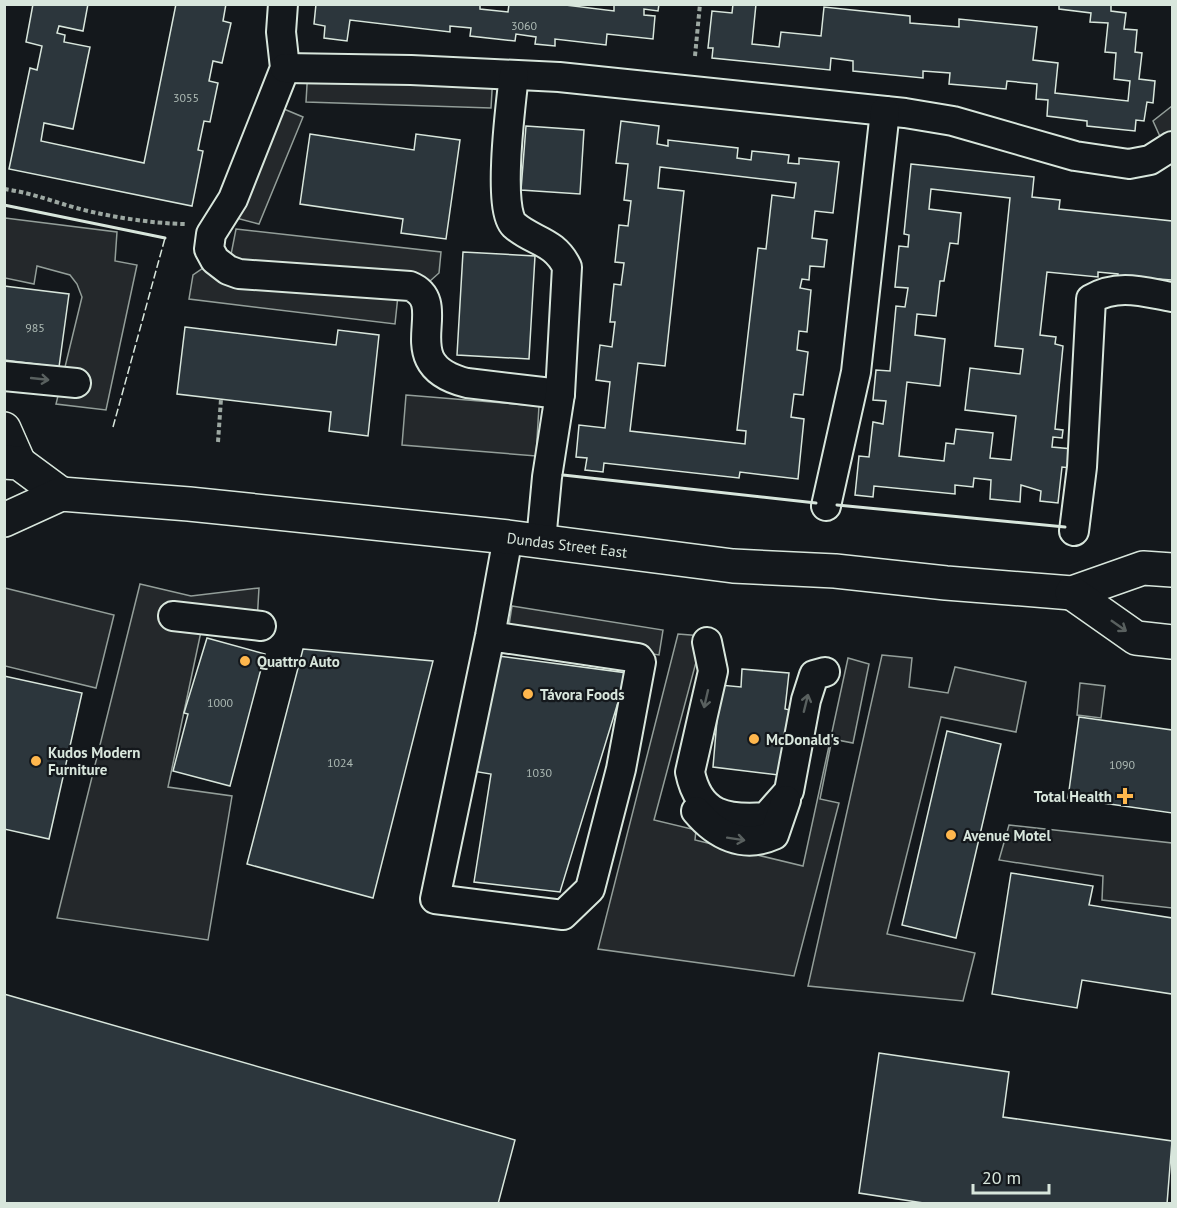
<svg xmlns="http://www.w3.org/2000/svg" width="1177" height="1208" viewBox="0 0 1177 1208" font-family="'PT Sans',sans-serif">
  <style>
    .parking { fill: #24282b; stroke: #939e99; stroke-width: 1.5 }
    .building { fill: #2c363c; stroke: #d8e6dc; stroke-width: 1.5; fill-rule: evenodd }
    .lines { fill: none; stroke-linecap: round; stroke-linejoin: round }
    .minor-casing { stroke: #d8e6dc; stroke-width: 32 }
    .major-casing { stroke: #d8e6dc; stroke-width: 36 }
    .path { stroke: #9da8a2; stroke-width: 4; stroke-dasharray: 4.5 3; stroke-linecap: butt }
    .minor { stroke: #14181c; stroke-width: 28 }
    .major { stroke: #14181c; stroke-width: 33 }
    .fence { stroke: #d8e6dc; stroke-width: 1.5; stroke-dasharray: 8 3; stroke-linecap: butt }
    .wall { stroke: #d8e6dc; stroke-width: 3 }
    .oneway { stroke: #59605f }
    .poi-dot { fill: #ffb74d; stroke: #14181c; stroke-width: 2 }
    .labels { text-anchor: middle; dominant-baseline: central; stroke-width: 4.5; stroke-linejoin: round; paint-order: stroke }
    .number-label { font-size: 12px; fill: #adbab4 }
    .street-label { font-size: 15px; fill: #d8e6dc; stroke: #14181c }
    .poi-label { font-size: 15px; font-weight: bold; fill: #d8e6dc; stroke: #14181c; text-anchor: start }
  </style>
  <rect width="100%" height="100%" fill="#14181c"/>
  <!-- parking -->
  <g class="parking">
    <path d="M 308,68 L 493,74 L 491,108 L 306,102 Z"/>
    <path d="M 272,104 L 303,117 L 259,224 L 221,214 Z"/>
    <path d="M 1172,106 L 1172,163 L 1153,121 Z"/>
    <path d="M 5,218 L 117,232 L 115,261 L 137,265 L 106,410 L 56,404 L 82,297 L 77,284 L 70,275 L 37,266 L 34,284 L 5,278 Z"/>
    <path d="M 236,229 L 441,252 L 439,273 L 420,290 L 399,286 L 395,324 L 189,299 L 193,275 L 215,260 L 228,270 Z"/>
    <path d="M 406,395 L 539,406 L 536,456 L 402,445 Z"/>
    <path d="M 140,584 L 191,596 L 259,588 L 256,639 L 202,627 L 168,787 L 232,796 L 208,940 L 57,918 Z"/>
    <path d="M 5,588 L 114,615 L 96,688 L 5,666 Z"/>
    <path d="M 512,606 L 663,630 L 659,655 L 508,632 Z"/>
    <path d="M 678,634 L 703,636 L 654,820 L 696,830 L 695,840 L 803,866 L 848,658 L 869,664 L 853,743 L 832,739 L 820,799 L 839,803 L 794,976 L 598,949 Z"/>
    <path d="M 882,655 L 912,658 L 909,687 L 948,693 L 955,667 L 1026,682 L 1016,732 L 941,717 L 887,934 L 975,953 L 963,1001 L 808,986 Z"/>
    <path d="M 1080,683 L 1105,686 L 1101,718 L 1077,715 Z"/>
    <path d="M 1009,825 L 1172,843 L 1172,908 L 1102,900 L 1103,876 L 999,860 Z"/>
  </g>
  <!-- building -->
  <g class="building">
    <path d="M 33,4 L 88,4 L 83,31 L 59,26 L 57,33 L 65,35 L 64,42 L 90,47 L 73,129 L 44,123 L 41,141 L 144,163 L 176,4 L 226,4 L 223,21 L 231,23 L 222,63 L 213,61 L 209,81 L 218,83 L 210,122 L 204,121 L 198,150 L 203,151 L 192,206 L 9,169 L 30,68 L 37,70 L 42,46 L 26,42 Z"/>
    <path d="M 316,4 L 480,4 L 480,9 L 508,12 L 509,4 L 557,4 L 614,11 L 614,4 L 659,4 L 658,11 L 644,9 L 644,15 L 655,16 L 653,39 L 607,34 L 606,45 L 555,39 L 555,46 L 535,44 L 536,37 L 516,34 L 515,41 L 470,36 L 471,28 L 450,26 L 450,32 L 350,20 L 347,41 L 324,38 L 325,26 L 314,24 Z"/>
    <path d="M 733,4 L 756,4 L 752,44 L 779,47 L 781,32 L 821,36 L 824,7 L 910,16 L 910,23 L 959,27 L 959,19 L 1037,27 L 1033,60 L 1058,63 L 1055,93 L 1128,101 L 1130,81 L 1114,79 L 1116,53 L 1105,52 L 1108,23 L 1090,22 L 1091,13 L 1059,9 L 1059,4 L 1111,4 L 1111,11 L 1126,13 L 1124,29 L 1137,30 L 1135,52 L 1142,53 L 1139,79 L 1155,81 L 1153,103 L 1147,102 L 1144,121 L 1136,120 L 1135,131 L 1087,126 L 1087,121 L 1047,116 L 1048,100 L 1036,99 L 1037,84 L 1007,81 L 1006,89 L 949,84 L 950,73 L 923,71 L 923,78 L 853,71 L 853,61 L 831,58 L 830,70 L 712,58 L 713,48 L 708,48 L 712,11 L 732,13 Z"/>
    <path d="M 621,121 L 659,126 L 657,144 L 668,146 L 668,140 L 738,148 L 737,158 L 751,160 L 752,151 L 789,155 L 788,163 L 799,164 L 799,158 L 839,162 L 833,213 L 815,211 L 812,238 L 827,240 L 824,267 L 810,266 L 809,280 L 802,279 L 800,288 L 811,290 L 807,332 L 799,331 L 797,350 L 808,352 L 803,395 L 794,394 L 791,417 L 804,419 L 798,479 L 740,472 L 739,478 L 604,463 L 603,472 L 585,470 L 587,458 L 576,457 L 579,425 L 605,428 L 610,382 L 596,380 L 600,345 L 612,347 L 615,322 L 610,322 L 614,284 L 621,285 L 624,263 L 615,262 L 619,225 L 628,226 L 631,201 L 624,200 L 628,164 L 616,163 ZM 660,167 L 796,183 L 794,198 L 772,195 L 766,249 L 758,248 L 737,430 L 746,431 L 745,444 L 630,431 L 638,363 L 665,366 L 684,191 L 658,188 Z"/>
    <path d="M 526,126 L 584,130 L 580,194 L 521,190 Z"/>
    <path d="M 310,134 L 414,150 L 416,134 L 460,140 L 446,239 L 401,233 L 403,219 L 300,204 Z"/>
    <path d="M 911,164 L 1034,177 L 1032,197 L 1060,200 L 1059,209 L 1172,221 L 1172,280 L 1159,279 L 1159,284 L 1117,280 L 1118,274 L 1098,272 L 1098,277 L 1047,272 L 1040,335 L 1056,337 L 1055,344 L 1063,346 L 1055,429 L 1063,430 L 1062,438 L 1053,437 L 1052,447 L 1073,449 L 1071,468 L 1062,467 L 1058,503 L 1040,501 L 1041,491 L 1021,485 L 1020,502 L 990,499 L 991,480 L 974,478 L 973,487 L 955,485 L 955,494 L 874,486 L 873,497 L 855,495 L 859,456 L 869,457 L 873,422 L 883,424 L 886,401 L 873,400 L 876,370 L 890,371 L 896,306 L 905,307 L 908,288 L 895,287 L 899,246 L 908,247 L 909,235 L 904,234 ZM 931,189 L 1010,198 L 995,346 L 1023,349 L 1020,374 L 970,368 L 965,410 L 1016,416 L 1011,460 L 990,458 L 993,433 L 956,429 L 954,444 L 946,443 L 944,461 L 899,456 L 907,382 L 940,386 L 945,339 L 915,335 L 917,314 L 936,316 L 940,281 L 944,281 L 950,243 L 958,244 L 961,213 L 929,209 Z"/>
    <path d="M 463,252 L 535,256 L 529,359 L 457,355 Z"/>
    <path d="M 4,286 L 69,294 L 59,367 L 4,360 Z"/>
    <path d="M 185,327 L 336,345 L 338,330 L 379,335 L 368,436 L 329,431 L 331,412 L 177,394 Z"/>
    <path d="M 207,638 L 265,654 L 230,786 L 173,771 L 188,714 L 184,713 Z"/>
    <path d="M 303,649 L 433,661 L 373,898 L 247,864 Z"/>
    <path d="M 491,655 L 627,673 L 560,892 L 474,882 L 491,774 L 472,771 Z"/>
    <path d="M 742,669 L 789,673 L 785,709 L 795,711 L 787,776 L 713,767 L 720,685 L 741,687 Z"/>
    <path d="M 4,676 L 82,693 L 49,839 L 4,829 Z"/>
    <path d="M 1079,717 L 1172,730 L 1172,813 L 1068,798 Z"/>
    <path d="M 947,731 L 1001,744 L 956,938 L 902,925 Z"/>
    <path d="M 1011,873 L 1093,886 L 1089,905 L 1172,918 L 1172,994 L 1082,980 L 1077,1008 L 992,994 Z"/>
    <path d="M 4,994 L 515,1140 L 498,1204 L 4,1204 Z"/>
    <path d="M 879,1053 L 1009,1072 L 1003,1117 L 1172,1141 L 1167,1204 L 930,1204 L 859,1193 Z"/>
  </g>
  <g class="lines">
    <!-- minor casing -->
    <g class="minor-casing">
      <g id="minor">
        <path d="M 283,4 L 281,32 L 285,68 L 233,199 L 211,234 L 209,249 L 215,260 L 228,270 L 239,274 L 410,286 C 454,304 390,364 467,383 L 560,394"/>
        <path d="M 285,68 L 411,70 L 559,77 L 905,113 L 953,121 L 1075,156 L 1129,164 L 1150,160 L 1172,146"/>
        <path d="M 514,75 C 511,102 497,209 514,225 C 533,242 554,240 567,267 L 560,394 L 547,477 L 541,541"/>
        <path d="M 4,376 L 76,383"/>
        <path d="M 826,506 L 856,372 L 885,111"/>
        <path d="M 1074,531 L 1082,467 L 1091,299 C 1118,283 1144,292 1172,297"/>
        <path d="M 173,616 L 261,626"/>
        <path d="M 490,636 L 638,658 L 641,662 L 621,769 L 590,889 L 563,915 L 435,899 L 490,636 L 508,537"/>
        <path d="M 707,642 L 713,671 L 690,772 C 699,816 727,820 766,817 L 789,791 L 806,700 L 814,675 L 825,672"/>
        <path d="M 696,811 C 716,835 743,849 774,835 L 786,800"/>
      </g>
    </g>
    <!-- major casing -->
    <g class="major-casing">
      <g id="major">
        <path d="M 4,429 L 19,463"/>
        <path d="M 4,462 L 19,463 L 61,494"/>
        <path d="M 4,520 L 61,494 L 189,504 L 508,537 L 733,566 L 835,571 L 946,583 L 1072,593 L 1143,568 L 1172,570"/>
        <path d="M 1072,593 L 1136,638 L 1172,642"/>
      </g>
    </g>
    <!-- path -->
    <g class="path">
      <path d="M 695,56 L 700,4"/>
      <path d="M 4,189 C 26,192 43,198 63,204 C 96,215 152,224 187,224"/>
      <path d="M 218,442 L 221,399"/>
    </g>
    <!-- minor -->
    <use href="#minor" class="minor"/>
    <!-- major -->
    <use href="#major" class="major"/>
    <!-- fence -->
    <path class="fence" d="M 113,427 L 165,238"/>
    <!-- wall -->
    <g class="wall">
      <path d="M 4,205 L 165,238"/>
      <path d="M 563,475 L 816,503"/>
      <path d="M 837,505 L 1065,527"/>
    </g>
  </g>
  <!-- one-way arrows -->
  <defs><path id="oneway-shaft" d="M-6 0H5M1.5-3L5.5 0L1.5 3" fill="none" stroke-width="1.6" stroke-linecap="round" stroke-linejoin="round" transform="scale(1.5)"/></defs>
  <g class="oneway">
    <use href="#oneway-shaft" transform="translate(40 379) rotate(6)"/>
    <use href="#oneway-shaft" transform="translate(1119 626) rotate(35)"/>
    <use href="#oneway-shaft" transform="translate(706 699) rotate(103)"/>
    <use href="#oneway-shaft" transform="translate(806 703) rotate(-76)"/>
    <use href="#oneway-shaft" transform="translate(736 839) rotate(9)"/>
  </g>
  <!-- markers -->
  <g class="poi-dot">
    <circle cx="245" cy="661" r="6"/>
    <circle cx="528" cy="694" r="6"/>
    <circle cx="754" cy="739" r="6"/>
    <circle cx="36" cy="761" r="6"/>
    <path d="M1122 787h6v6h6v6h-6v6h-6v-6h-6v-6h6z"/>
    <circle cx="951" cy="835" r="6"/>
  </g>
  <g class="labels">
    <!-- number labels -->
    <g class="number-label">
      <text x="524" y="25">3060</text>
      <text x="186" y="97">3055</text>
      <text x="35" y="327">985</text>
      <text x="220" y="702">1000</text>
      <text x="340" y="762">1024</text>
      <text x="1122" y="764">1090</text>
      <text x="539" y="772">1030</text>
    </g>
    <!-- street labels -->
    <g class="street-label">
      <text transform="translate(567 545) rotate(7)">Dundas Street East</text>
    </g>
    <!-- poi labels -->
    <g class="poi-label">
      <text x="257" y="661">Quattro Auto</text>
      <text x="540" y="694">Távora Foods</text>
      <text x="766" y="739">McDonald's</text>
      <text x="48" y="752">Kudos Modern<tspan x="48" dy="17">Furniture</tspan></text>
      <text x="1112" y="796" text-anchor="end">Total Health</text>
      <text x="963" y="835">Avenue Motel</text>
    </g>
  </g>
  <!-- border -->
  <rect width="1177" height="1208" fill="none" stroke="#d8e6dc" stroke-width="12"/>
  <!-- scale -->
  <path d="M973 1184v9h76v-9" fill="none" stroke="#d8e6dc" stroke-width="3"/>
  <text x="982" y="1184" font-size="18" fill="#d8e6dc" stroke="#14181c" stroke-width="4.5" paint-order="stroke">20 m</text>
</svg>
